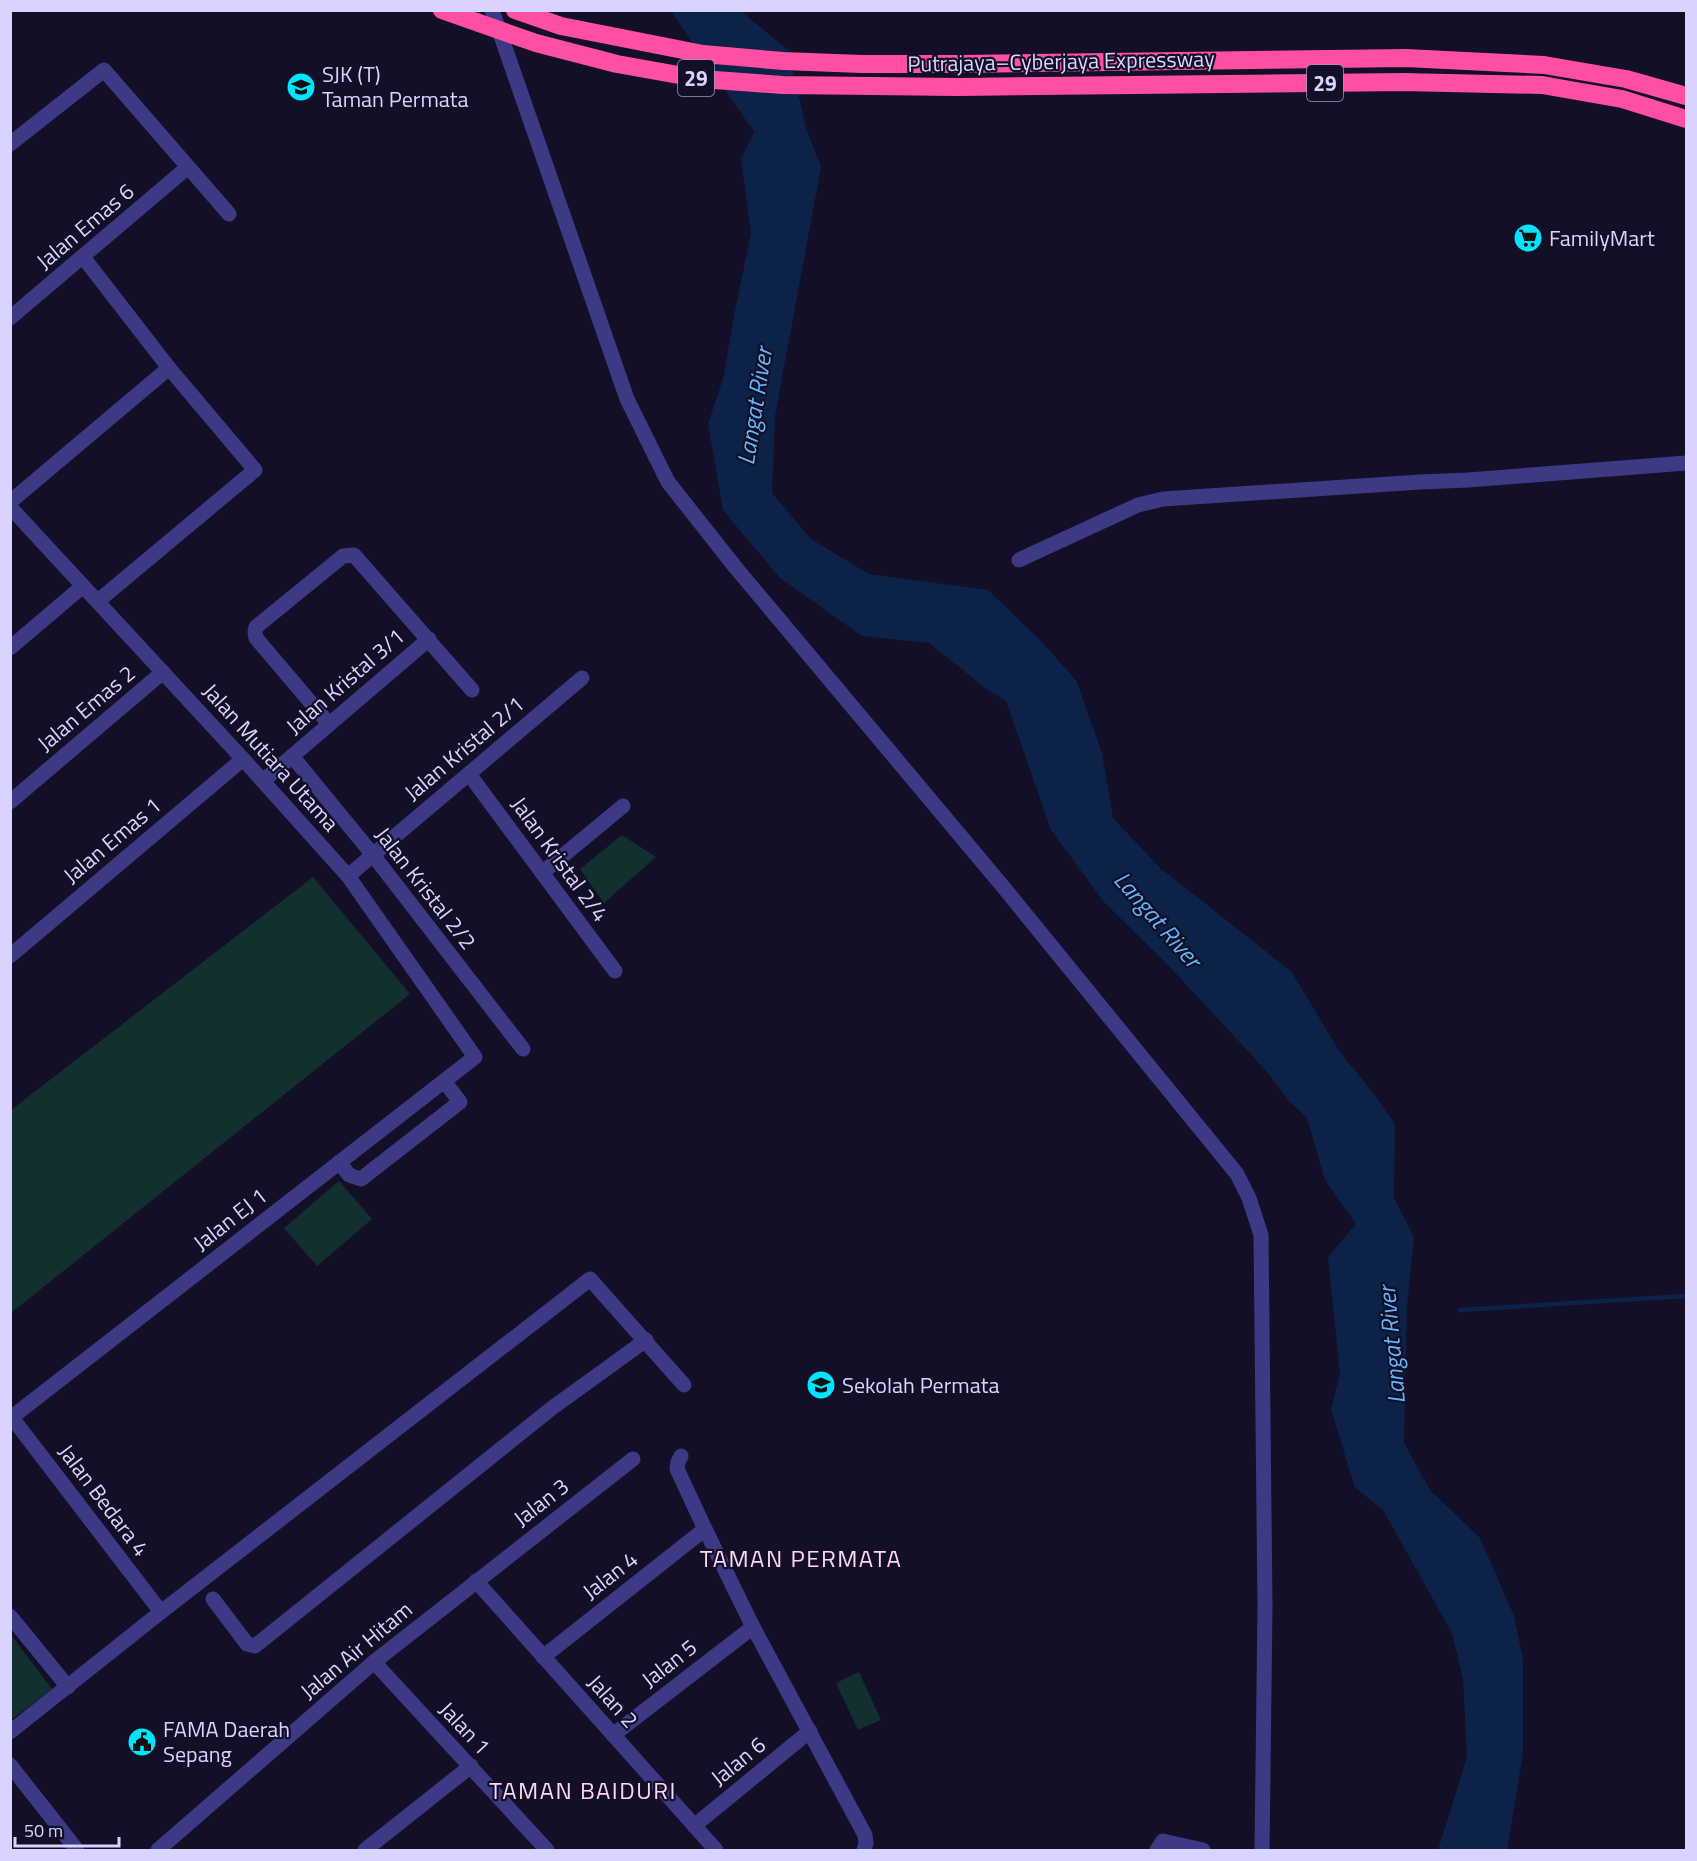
<svg xmlns="http://www.w3.org/2000/svg" width="1697" height="1861" viewBox="0 0 1697 1861" font-family="'Titillium Web',sans-serif">
  <style>
    .green { fill: #12302f }
    .water { fill: #0c2248 }
    .lines { fill: none; stroke-linecap: round; stroke-linejoin: round }
    .stream { stroke: #0c2248; stroke-width: 4.5 }
    .street { stroke: #3d3a85; stroke-width: 15 }
    .highway { stroke: #ff4fa3; stroke-width: 18 }
    .highway-bridge { stroke: #ff4fa3; stroke-width: 18 }
    .labels { text-anchor: middle; dominant-baseline: central; stroke-width: 4.5; stroke-linejoin: round; paint-order: stroke }
    .shield { fill: #130f26; stroke: #9e99be; stroke-width: 1.5 }
    .shield-label { font-size: 21px; font-weight: bold; fill: #d9d4ff }
    .street-label { font-size: 22px; fill: #d9d4ff; stroke: #130f26 }
    .poi-label { font-size: 22px; fill: #d9d4ff; stroke: #130f26; text-anchor: start }
    .water-label { font-size: 24px; font-style: italic; fill: #62b6ff; stroke: #130f26 }
    .neighbourhood-label { font-size: 24px; letter-spacing: 1.5px; fill: #ffd6f0; stroke: #130f26 }
  </style>
  <rect width="100%" height="100%" fill="#130f26"/>
  <!-- green -->
  <g class="green">
    <path d="M 622,835 L 656,857 L 604,903 L 580,869 Z"/>
    <path d="M 313,877 L 410,994 L 11,1313 L 11,1110 Z"/>
    <path d="M 339,1181 L 372,1219 L 317,1266 L 284,1228 Z"/>
    <path d="M 11,1635 L 52,1689 L 11,1720 Z"/>
    <path d="M 859,1672 L 881,1720 L 858,1730 L 836,1683 Z"/>
  </g>
  <!-- water -->
  <path class="water" d="M 671,11 L 741,11 L 788,50 L 806,128 L 821,167 L 775,416 L 772,493 L 811,539 L 869,574 L 988,590 L 1040,640 L 1076,680 L 1102,753 L 1113,818 L 1160,868 L 1291,971 L 1340,1052 L 1374,1094 L 1395,1124 L 1394,1198 L 1414,1237 L 1407,1307 L 1404,1443 L 1430,1490 L 1480,1538 L 1514,1616 L 1523,1659 L 1523,1753 L 1507,1850 L 1438,1850 L 1467,1757 L 1463,1679 L 1452,1633 L 1383,1510 L 1355,1488 L 1331,1409 L 1340,1374 L 1328,1257 L 1356,1224 L 1325,1180 L 1307,1118 L 1287,1099 L 1268,1073 L 1170,967 L 1104,902 L 1051,830 L 1006,701 L 985,688 L 929,643 L 862,636 L 780,578 L 723,510 L 708,424 L 723,379 L 734,316 L 751,233 L 741,159 L 754,132 Z"/>
  <g class="lines">
    <!-- stream -->
    <path class="stream" d="M 1460,1310 L 1686,1296"/>
    <!-- street -->
    <g class="street">
      <path d="M 492,10 L 627,399 L 668,482 L 736,568 L 1005,889 L 1237,1174 L 1249,1198 L 1261,1235 L 1265,1606 L 1262,1850"/>
      <path d="M 10,144 L 104,70 L 229,214"/>
      <path d="M 83,257 L 169,368 L 255,470 L 98,601"/>
      <path d="M 10,318 L 188,167"/>
      <path d="M 10,502 L 169,368"/>
      <path d="M 10,507 L 243,759 L 348,876 L 475,1057 L 12,1417"/>
      <path d="M 1019,560 L 1138,505 L 1163,499 L 1420,482 L 1468,480 L 1686,463"/>
      <path d="M 10,648 L 83,586"/>
      <path d="M 329,724 L 256,638 L 255,632 L 256,627 L 343,556 L 354,555 L 472,690"/>
      <path d="M 292,756 L 373,855 L 523,1049"/>
      <path d="M 469,774 L 615,971"/>
      <path d="M 263,781 L 429,639"/>
      <path d="M 10,802 L 163,672"/>
      <path d="M 542,873 L 623,806"/>
      <path d="M 348,876 L 582,678"/>
      <path d="M 10,956 L 243,759"/>
      <path d="M 339,1162 L 349,1175 L 361,1179 L 460,1102 L 444,1081"/>
      <path d="M 10,1415 L 161,1612"/>
      <path d="M 681,1456 L 678,1462 L 677,1469 L 705,1529 L 753,1627 L 865,1835 L 866,1843 L 864,1850"/>
      <path d="M 476,1581 L 716,1850"/>
      <path d="M 213,1599 L 247,1644 L 255,1646 L 552,1408 L 646,1340"/>
      <path d="M 10,1616 L 68,1687"/>
      <path d="M 543,1657 L 705,1529"/>
      <path d="M 374,1662 L 547,1850"/>
      <path d="M 10,1732 L 161,1612 L 590,1279 L 684,1385"/>
      <path d="M 613,1735 L 753,1627"/>
      <path d="M 10,1765 L 77,1850"/>
      <path d="M 694,1826 L 810,1731"/>
      <path d="M 158,1850 L 374,1662 L 633,1459"/>
      <path d="M 365,1850 L 471,1766"/>
      <path d="M 1157,1850 L 1163,1841 L 1203,1850"/>
    </g>
    <!-- highway -->
    <g class="highway">
      <path d="M 515,10 L 561,26 L 703,54 L 783,61 L 862,64 L 960,64 L 1406,58 L 1544,65 L 1626,79 L 1686,96"/>
      <path d="M 959,87 L 1403,82 L 1542,85 L 1622,99 L 1686,119"/>
    </g>
    <!-- highway-bridge -->
    <path class="highway-bridge" d="M 442,10 L 536,43 L 617,64 L 701,79 L 783,85 L 959,87"/>
  </g>
  <!-- icons -->
  <defs>
    <g id="school-disc" transform="scale(1.5)"><circle r="9.5" fill="#00e5ff" stroke="#130f26"/><path d="M0-5L7-2L0 1L-7-2ZM-4 1L0 2.5L4 1V4Q0 6-4 4Z" fill="#111"/></g>
    <g id="supermarket-disc" transform="scale(1.5)"><circle r="9.5" fill="#00e5ff" stroke="#130f26"/><path d="M-6-5.5h2.5l.6 2H6L4.5 2H-2.5L-4.4-4H-6ZM-1.5 3.2a1.3 1.3 0 1 0 .1 0ZM3 3.2a1.3 1.3 0 1 0 .1 0Z" fill="#111"/></g>
    <g id="civic-disc" transform="scale(1.5)"><circle r="9.5" fill="#00e5ff" stroke="#130f26"/><path d="M-.6-6.5H3V-4.5H.6V-3L4-1V1h2V6H-6V1h2V-1L-.6-3ZM-1.2 2.5V6h2.4V2.5Z" fill="#111"/></g>
  </defs>
  <g fill-rule="evenodd">
    <use href="#school-disc" x="301" y="87"/>
    <use href="#supermarket-disc" x="1528" y="238"/>
    <use href="#school-disc" x="821" y="1385"/>
    <use href="#civic-disc" x="142" y="1742"/>
  </g>
  <g class="labels">
    <!-- shield labels -->
    <g class="shield">
      <rect x="678" y="60" width="36" height="36" rx="4.5"/>
      <rect x="1307" y="65" width="36" height="36" rx="4.5"/>
    </g>
    <g class="shield-label">
      <text x="696" y="78">29</text>
      <text x="1325" y="83">29</text>
    </g>
    <!-- street labels -->
    <g class="street-label">
      <text transform="translate(1061 61) rotate(-1)">Putrajaya–Cyberjaya Expressway</text>
      <text transform="translate(85 226) rotate(-40)">Jalan Emas 6</text>
      <text transform="translate(345 681) rotate(-41)">Jalan Kristal 3/1</text>
      <text transform="translate(86 708) rotate(-40)">Jalan Emas 2</text>
      <text transform="translate(464 748) rotate(-40)">Jalan Kristal 2/1</text>
      <text transform="translate(271 757) rotate(48)">Jalan Mutiara Utama</text>
      <text transform="translate(112 840) rotate(-40)">Jalan Emas 1</text>
      <text transform="translate(560 859) rotate(54)">Jalan Kristal 2/4</text>
      <text transform="translate(426 888) rotate(52)">Jalan Kristal 2/2</text>
      <text transform="translate(230 1219) rotate(-38)">Jalan EJ 1</text>
      <text transform="translate(104 1500) rotate(53)">Jalan Bedara 4</text>
      <text transform="translate(541 1502) rotate(-38)">Jalan 3</text>
      <text transform="translate(610 1575) rotate(-38)">Jalan 4</text>
      <text transform="translate(356 1650) rotate(-40)">Jalan Air Hitam</text>
      <text transform="translate(669 1663) rotate(-38)">Jalan 5</text>
      <text transform="translate(613 1701) rotate(48)">Jalan 2</text>
      <text transform="translate(465 1728) rotate(47)">Jalan 1</text>
      <text transform="translate(738 1761) rotate(-39)">Jalan 6</text>
    </g>
    <!-- poi labels -->
    <g class="poi-label">
      <text x="322" y="74">SJK (T)<tspan x="322" dy="25">Taman Permata</tspan></text>
      <text x="1549" y="238">FamilyMart</text>
      <text x="842" y="1385">Sekolah Permata</text>
      <text x="163" y="1729">FAMA Daerah<tspan x="163" dy="25">Sepang</tspan></text>
    </g>
    <!-- water labels -->
    <g class="water-label">
      <text transform="translate(754 406) rotate(-81)">Langat River</text>
      <text transform="translate(1158 919) rotate(49)">Langat River</text>
      <text transform="translate(1391 1345) rotate(-95)">Langat River</text>
    </g>
    <!-- neighbourhood labels -->
    <g class="neighbourhood-label">
      <text x="801" y="1558">TAMAN PERMATA</text>
      <text x="583" y="1790">TAMAN BAIDURI</text>
    </g>
  </g>
  <!-- border -->
  <rect width="1697" height="1861" fill="none" stroke="#d9d4ff" stroke-width="24"/>
  <!-- scale -->
  <path d="M15 1837v9h104v-9" fill="none" stroke="#d9d4ff" stroke-width="3"/>
  <text x="24" y="1837" font-size="18" fill="#d9d4ff" stroke="#130f26" stroke-width="4.5" paint-order="stroke">50 m</text>
</svg>
